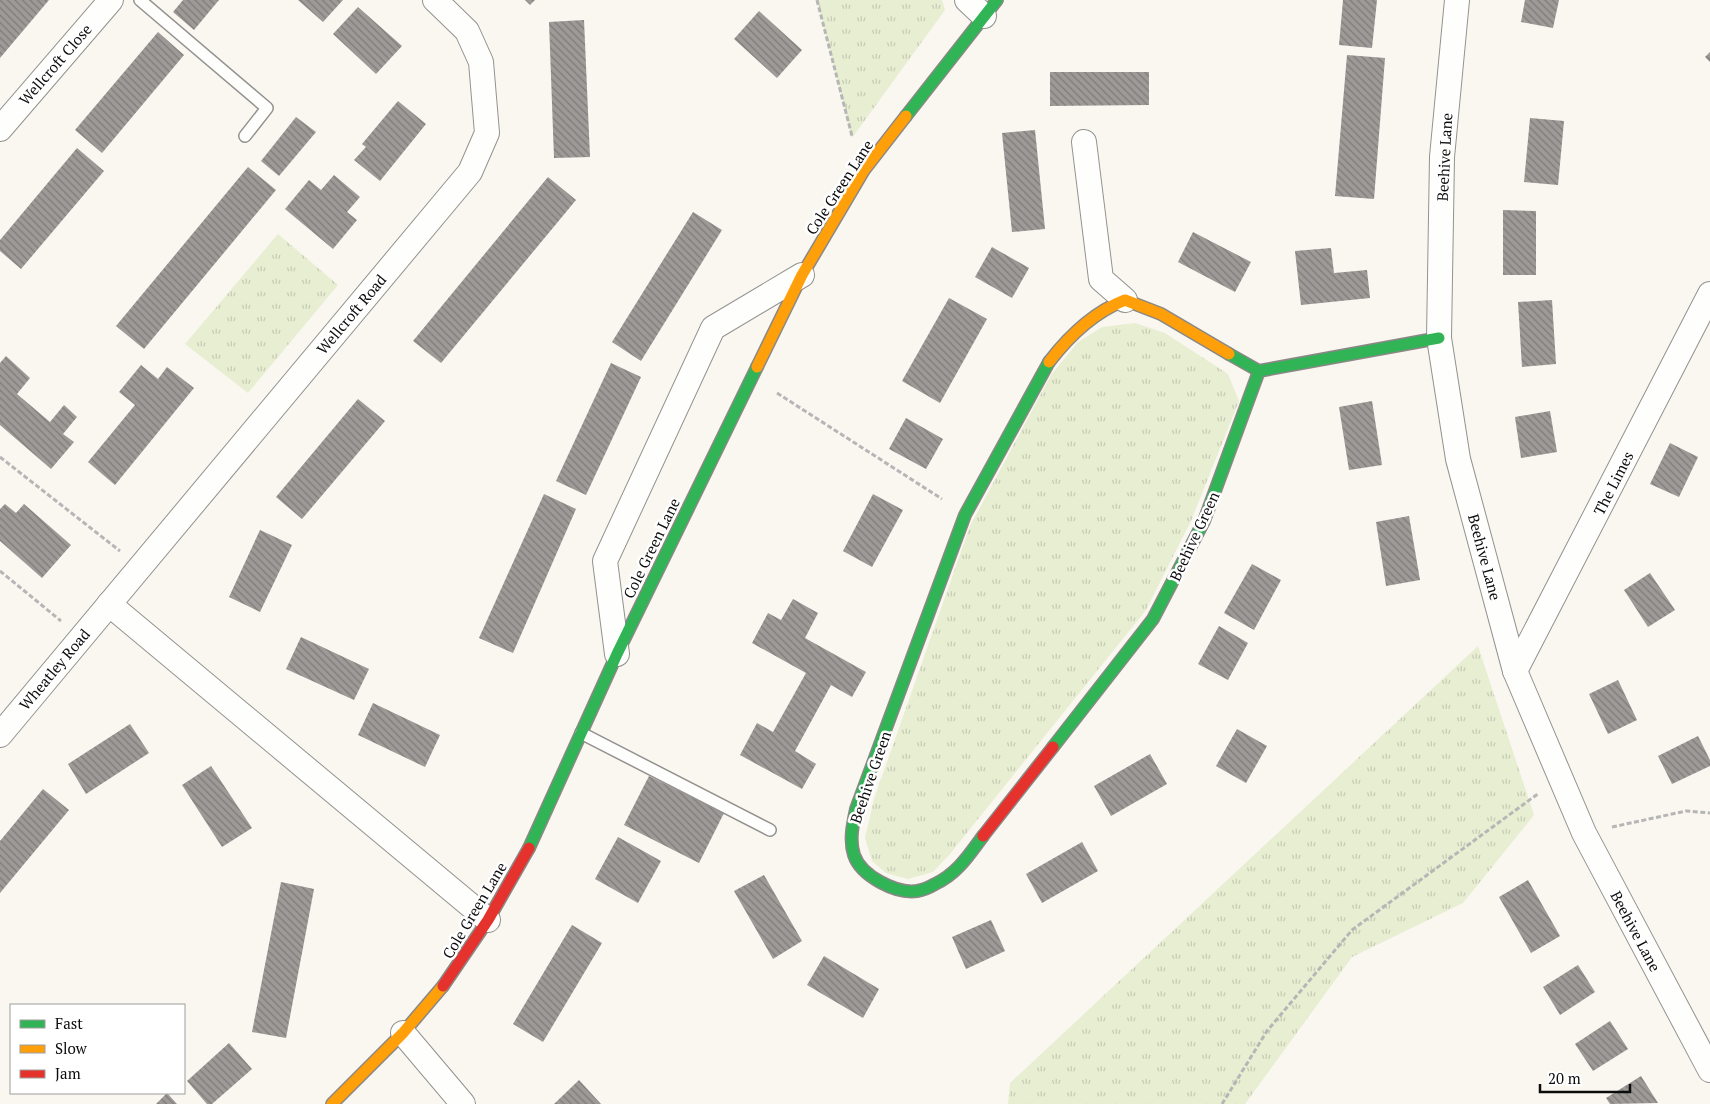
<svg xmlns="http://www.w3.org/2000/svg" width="1710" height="1104" viewBox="0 0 1710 1104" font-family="'PT Serif',serif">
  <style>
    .grass { fill: url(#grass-tufts) }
    .building { fill: url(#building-back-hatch) }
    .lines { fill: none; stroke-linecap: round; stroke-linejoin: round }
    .lane-casing { stroke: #93928f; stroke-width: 14 }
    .street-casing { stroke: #93928f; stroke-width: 26 }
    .fast-casing { stroke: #8a8886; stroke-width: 14 }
    .slow-casing { stroke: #8a8886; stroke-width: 14 }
    .jam-casing { stroke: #8a8886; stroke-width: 14 }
    .path { stroke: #b7b6b6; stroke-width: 3; stroke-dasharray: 5 2.5; stroke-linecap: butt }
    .lane { stroke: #fefefd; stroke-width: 11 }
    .street { stroke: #fefefd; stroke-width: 24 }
    .fast { stroke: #30b455; stroke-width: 11 }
    .slow { stroke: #ff9f0a; stroke-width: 11 }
    .jam { stroke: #e5322d; stroke-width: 11 }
    .labels { text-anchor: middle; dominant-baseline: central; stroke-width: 5; stroke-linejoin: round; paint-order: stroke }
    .street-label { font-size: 15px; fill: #0c0c0c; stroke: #fff }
  </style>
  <defs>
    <pattern id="grass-tufts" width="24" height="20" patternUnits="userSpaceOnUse" patternTransform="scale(1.25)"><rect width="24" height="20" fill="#e8eed2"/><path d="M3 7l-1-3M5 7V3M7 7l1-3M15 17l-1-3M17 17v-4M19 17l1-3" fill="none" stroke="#c6cbb3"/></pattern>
    <pattern id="building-back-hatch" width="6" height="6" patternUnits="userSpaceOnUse" patternTransform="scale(1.25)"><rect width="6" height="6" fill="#9d9a97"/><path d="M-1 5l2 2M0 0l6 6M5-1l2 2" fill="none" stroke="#7e7c7a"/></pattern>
  </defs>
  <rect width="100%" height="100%" fill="#faf7f1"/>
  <!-- grass -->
  <g class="grass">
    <path d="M 817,0 L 942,0 L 945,10 L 852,138 Z"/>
    <path d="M 278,234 L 338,285 L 248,393 L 185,344 Z"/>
    <path d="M 1135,323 L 1165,333 L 1228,374 L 1239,401 L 1191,521 L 1146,610 L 950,854 L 933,872 L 908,879 L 886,873 L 872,861 L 865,838 L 874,799 L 970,526 L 1051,375 L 1078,342 L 1102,327 Z"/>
    <path d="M 1478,646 L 1534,815 L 1463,903 L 1352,957 L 1245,1104 L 1008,1104 L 1010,1083 Z"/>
  </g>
  <!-- building -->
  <g class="building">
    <path d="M 0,0 L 49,0 L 0,58 Z"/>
    <path d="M 183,0 L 219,0 L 194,30 L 173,12 Z"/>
    <path d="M 298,0 L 343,0 L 323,22 Z"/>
    <path d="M 525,0 L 535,0 L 530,5 Z"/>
    <path d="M 1343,0 L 1377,0 L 1372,48 L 1339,45 Z"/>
    <path d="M 1525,0 L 1559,0 L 1553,28 L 1521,22 Z"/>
    <path d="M 358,7 L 402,46 L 376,74 L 333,34 Z"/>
    <path d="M 759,11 L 802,50 L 777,78 L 734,39 Z"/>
    <path d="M 584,20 L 590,157 L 554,158 L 549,22 Z"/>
    <path d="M 158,32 L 184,55 L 102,153 L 75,130 Z"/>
    <path d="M 1710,52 L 1710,62 L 1705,57 Z"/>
    <path d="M 1347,55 L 1385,58 L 1374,199 L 1335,196 Z"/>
    <path d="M 1050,72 L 1149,72 L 1149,105 L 1050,106 Z"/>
    <path d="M 398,101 L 426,124 L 380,181 L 354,160 L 366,147 L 362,144 Z"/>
    <path d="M 296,117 L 316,132 L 279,176 L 261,161 Z"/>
    <path d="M 1530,118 L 1564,121 L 1558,185 L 1524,182 Z"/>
    <path d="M 1035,130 L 1045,229 L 1012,232 L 1002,133 Z"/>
    <path d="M 77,148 L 104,171 L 21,269 L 0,251 L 0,240 Z"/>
    <path d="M 248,167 L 276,190 L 144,349 L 116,326 Z"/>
    <path d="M 334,175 L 360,197 L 347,212 L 357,220 L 333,249 L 285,209 L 309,180 L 321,190 Z"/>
    <path d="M 548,177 L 576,200 L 441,363 L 413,341 Z"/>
    <path d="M 1503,210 L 1536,211 L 1536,275 L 1503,275 Z"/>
    <path d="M 693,212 L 722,230 L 641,361 L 612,342 Z"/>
    <path d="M 1193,232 L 1251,262 L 1235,292 L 1178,262 Z"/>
    <path d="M 992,247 L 1029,268 L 1012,298 L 975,277 Z"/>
    <path d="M 1331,248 L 1334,273 L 1367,270 L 1370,298 L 1301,305 L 1295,251 Z"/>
    <path d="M 949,298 L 987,319 L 940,403 L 902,381 Z"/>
    <path d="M 1552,300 L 1556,364 L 1522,367 L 1518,302 Z"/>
    <path d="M 6,356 L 30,378 L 17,394 L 50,422 L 64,405 L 77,417 L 63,434 L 74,442 L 51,469 L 0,425 L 0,363 Z"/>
    <path d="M 611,363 L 641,377 L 586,495 L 556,481 Z"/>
    <path d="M 141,365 L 158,379 L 167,367 L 194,388 L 115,485 L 88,462 L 135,405 L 119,392 Z"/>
    <path d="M 358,399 L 385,421 L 302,519 L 276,497 Z"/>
    <path d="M 1372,401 L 1382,465 L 1349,470 L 1339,407 Z"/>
    <path d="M 1550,411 L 1557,452 L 1521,458 L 1515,417 Z"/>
    <path d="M 906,418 L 943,439 L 926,469 L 889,449 Z"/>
    <path d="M 1670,443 L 1698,457 L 1679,497 L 1650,484 Z"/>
    <path d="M 544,494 L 576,509 L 513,653 L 479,638 Z"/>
    <path d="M 873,494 L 903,510 L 872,567 L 843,551 Z"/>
    <path d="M 5,504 L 16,513 L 24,504 L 71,545 L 42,578 L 0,541 L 0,509 Z"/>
    <path d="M 1409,516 L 1420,580 L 1386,586 L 1376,522 Z"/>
    <path d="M 260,530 L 292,545 L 260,612 L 229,597 Z"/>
    <path d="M 1252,564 L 1281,580 L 1254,630 L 1224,613 Z"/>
    <path d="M 1650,573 L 1675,610 L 1648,627 L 1624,590 Z"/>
    <path d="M 793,599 L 818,613 L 805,638 L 866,672 L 852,697 L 831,685 L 795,751 L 816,764 L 802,789 L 740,755 L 757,723 L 773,732 L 806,673 L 752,643 L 768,613 L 781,620 Z"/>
    <path d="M 1219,626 L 1248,643 L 1228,680 L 1198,664 Z"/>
    <path d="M 301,637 L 369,669 L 354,700 L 286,669 Z"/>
    <path d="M 1618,680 L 1637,720 L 1608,734 L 1589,694 Z"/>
    <path d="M 373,703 L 440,735 L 425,767 L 358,735 Z"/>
    <path d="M 130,724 L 149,753 L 86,794 L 68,764 Z"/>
    <path d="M 1237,729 L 1267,746 L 1246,783 L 1216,766 Z"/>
    <path d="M 1698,736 L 1710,760 L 1710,766 L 1672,784 L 1658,756 Z"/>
    <path d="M 1150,754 L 1167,784 L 1111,816 L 1094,786 Z"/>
    <path d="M 211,766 L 252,828 L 222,847 L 182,785 Z"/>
    <path d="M 649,776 L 724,813 L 699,863 L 624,825 Z"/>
    <path d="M 43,789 L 69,810 L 0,893 L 0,841 Z"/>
    <path d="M 618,837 L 661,861 L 638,903 L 595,879 Z"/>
    <path d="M 1082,842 L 1098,871 L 1042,903 L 1026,874 Z"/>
    <path d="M 764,875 L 802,941 L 773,959 L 734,891 Z"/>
    <path d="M 1528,880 L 1560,936 L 1531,953 L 1499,897 Z"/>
    <path d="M 281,882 L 314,889 L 286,1038 L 252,1032 Z"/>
    <path d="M 991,920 L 1005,951 L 966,969 L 952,937 Z"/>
    <path d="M 572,925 L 602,943 L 543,1042 L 513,1024 Z"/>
    <path d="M 824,956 L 879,989 L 863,1018 L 807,985 Z"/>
    <path d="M 1578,965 L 1595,992 L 1560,1015 L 1543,987 Z"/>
    <path d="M 1610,1021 L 1628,1049 L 1593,1071 L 1575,1044 Z"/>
    <path d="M 229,1043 L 252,1069 L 212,1104 L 207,1104 L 187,1081 Z"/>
    <path d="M 1641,1076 L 1658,1103 L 1610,1104 L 1606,1098 Z"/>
    <path d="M 579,1080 L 601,1104 L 554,1104 Z"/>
    <path d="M 167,1093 L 177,1104 L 156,1104 Z"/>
  </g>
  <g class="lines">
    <!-- lane casing -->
    <g class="lane-casing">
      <g id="lane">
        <path d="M 140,0 L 267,108 L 245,136"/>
        <path d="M 581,733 L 770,830"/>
      </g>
    </g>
    <!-- street casing -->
    <g class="street-casing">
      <g id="street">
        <path d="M 967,0 L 984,16"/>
        <path d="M 1457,0 L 1442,157 L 1439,338 L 1458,459 L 1515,671 L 1584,833 L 1710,1070"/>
        <path d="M 0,129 L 111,0"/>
        <path d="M 1084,142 L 1101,279 L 1125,300"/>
        <path d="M 109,604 L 488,920"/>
        <path d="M 617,654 L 605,561 L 713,328 L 802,275"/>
        <path d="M 1515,671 L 1710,294"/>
        <path d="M 0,735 L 470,172 L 487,133 L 481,62 L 467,31 L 435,0"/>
        <path d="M 403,1033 L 463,1104"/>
      </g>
    </g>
    <!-- fast casing -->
    <g class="fast-casing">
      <g id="fast">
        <path d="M 906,116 L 997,0"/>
        <path d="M 1229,354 L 1259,371 L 1439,338"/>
        <path d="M 1053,747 L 1153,619 L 1204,521 L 1259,371"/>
        <path d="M 983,836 C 969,855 957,874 935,884 C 930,887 923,890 917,891 C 896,894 861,876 854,855 C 849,840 853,823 856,809 L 965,515 L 1049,362"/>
        <path d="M 529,848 L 617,654 L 757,367"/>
      </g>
    </g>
    <!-- slow casing -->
    <g class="slow-casing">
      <g id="slow">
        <path d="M 1049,362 C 1069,336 1094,312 1125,300 L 1161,314 L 1229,354"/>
        <path d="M 757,367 L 802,275 L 864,170 L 906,116"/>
        <path d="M 332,1104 L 403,1033 L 443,986"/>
      </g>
    </g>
    <!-- jam casing -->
    <g class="jam-casing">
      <g id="jam">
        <path d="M 983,836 L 1053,747"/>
        <path d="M 443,986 L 488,920 L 529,848"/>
      </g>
    </g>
    <!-- path -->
    <g class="path">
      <path d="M 817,0 L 852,136"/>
      <path d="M 777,393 L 942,499"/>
      <path d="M 0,457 L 120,551"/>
      <path d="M 0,571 L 61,621"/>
      <path d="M 1612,827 L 1686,811 L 1710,813"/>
      <path d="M 1222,1104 L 1267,1031 L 1352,930 L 1539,793"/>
    </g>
    <!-- lane -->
    <use href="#lane" class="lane"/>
    <!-- street -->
    <use href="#street" class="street"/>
    <!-- fast -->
    <use href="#fast" class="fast"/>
    <!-- slow -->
    <use href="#slow" class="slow"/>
    <!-- jam -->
    <use href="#jam" class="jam"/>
  </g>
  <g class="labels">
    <!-- street labels -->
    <g class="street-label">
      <text transform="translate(55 64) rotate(-49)">Wellcroft Close</text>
      <text transform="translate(1444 157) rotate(-87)">Beehive Lane</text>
      <text transform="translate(839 187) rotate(-57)">Cole Green Lane</text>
      <text transform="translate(351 314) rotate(-50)">Wellcroft Road</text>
      <text transform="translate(1613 483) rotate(-63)">The Limes</text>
      <text transform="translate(1194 536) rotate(-65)">Beehive Green</text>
      <text transform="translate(651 548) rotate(-64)">Cole Green Lane</text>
      <text transform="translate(1485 557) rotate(75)">Beehive Lane</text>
      <text transform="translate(54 669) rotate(-50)">Wheatley Road</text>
      <text transform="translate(870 777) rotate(-71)">Beehive Green</text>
      <text transform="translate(474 910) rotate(-59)">Cole Green Lane</text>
      <text transform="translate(1636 931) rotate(62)">Beehive Lane</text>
    </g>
  </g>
  <!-- legend -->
  <rect x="10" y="1004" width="175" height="90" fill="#ffffff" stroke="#9e9e9e"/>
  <rect x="20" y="1020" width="25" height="8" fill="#30b455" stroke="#9e9e9e"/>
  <text x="55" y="1029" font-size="15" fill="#0c0c0c">Fast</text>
  <rect x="20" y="1045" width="25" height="8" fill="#ff9f0a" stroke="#9e9e9e"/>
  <text x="55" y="1054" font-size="15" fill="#0c0c0c">Slow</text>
  <rect x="20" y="1070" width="25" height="8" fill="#e5322d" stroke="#9e9e9e"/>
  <text x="55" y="1079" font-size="15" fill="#0c0c0c">Jam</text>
  <!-- scale -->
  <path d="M1540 1084v8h90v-8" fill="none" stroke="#0c0c0c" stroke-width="2.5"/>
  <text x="1548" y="1084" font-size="15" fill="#0c0c0c" stroke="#ffffff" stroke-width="4" paint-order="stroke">20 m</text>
</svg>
